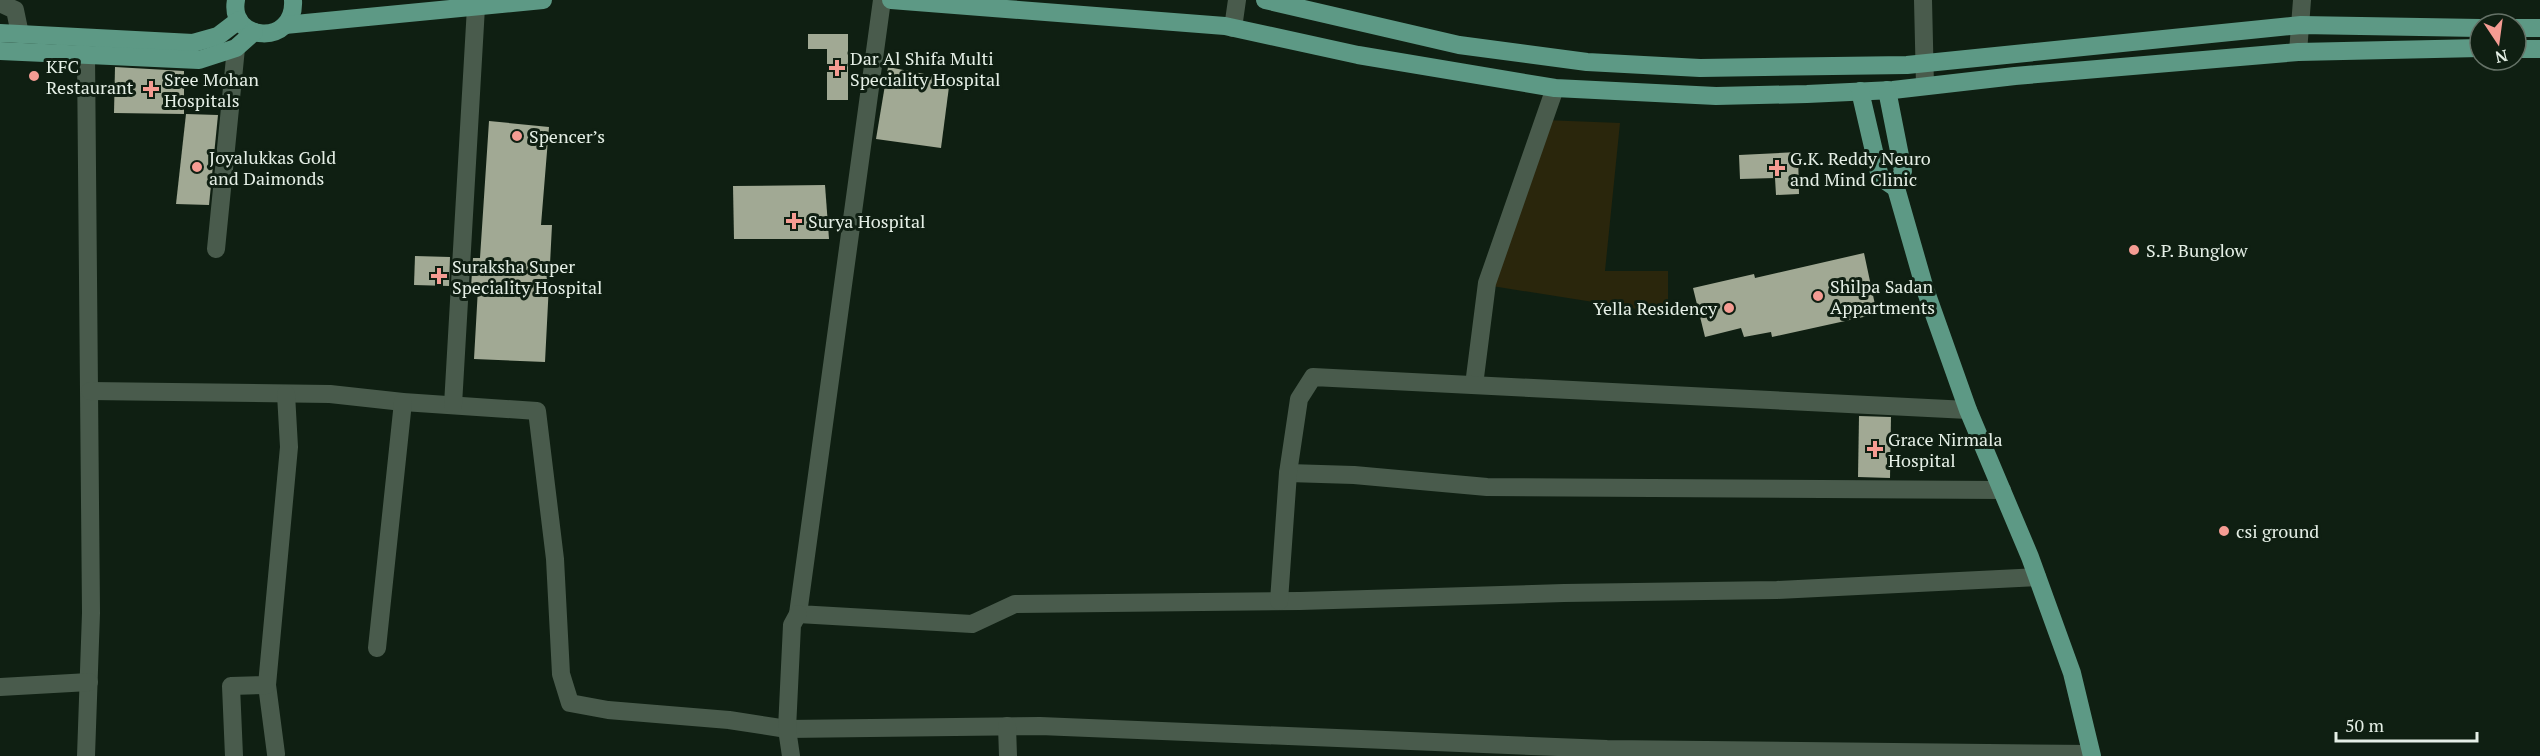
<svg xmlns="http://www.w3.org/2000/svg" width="2540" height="756" viewBox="0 0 2540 756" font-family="'PT Serif',serif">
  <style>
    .green { fill: #2a260c }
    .building { fill: #a1a994 }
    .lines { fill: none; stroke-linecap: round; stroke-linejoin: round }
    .minor { stroke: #495b4c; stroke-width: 18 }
    .major { stroke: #5d9985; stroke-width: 18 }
    .poi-dot { fill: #f59c93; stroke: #0f1f12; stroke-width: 2 }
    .labels { text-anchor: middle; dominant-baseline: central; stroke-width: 6; stroke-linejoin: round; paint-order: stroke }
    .poi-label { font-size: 18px; fill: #e5efe6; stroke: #0f1f12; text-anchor: start }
  </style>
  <rect width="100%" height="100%" fill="#0f1f12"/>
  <!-- green -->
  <path class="green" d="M 1544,120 L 1620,123 L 1605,271 L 1668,271 L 1668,311 L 1650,311 L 1492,286 Z"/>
  <!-- building -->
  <g class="building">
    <path d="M 808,34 L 848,34 L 848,100 L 827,100 L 827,49 L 808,49 Z"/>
    <path d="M 115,67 L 184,71 L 184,114 L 114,113 Z"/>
    <path d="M 888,67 L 950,79 L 941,148 L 876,139 Z"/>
    <path d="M 186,114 L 218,115 L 209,205 L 176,204 Z"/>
    <path d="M 489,121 L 549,127 L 541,225 L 552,225 L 545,362 L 474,359 L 478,288 L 471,287 L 473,258 L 480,258 Z"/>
    <path d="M 1798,152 L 1799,194 L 1776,195 L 1775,178 L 1740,179 L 1739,155 Z"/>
    <path d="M 825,185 L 829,239 L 734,239 L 733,186 Z"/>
    <path d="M 1864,253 L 1877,314 L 1772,337 L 1771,332 L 1744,337 L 1741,328 L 1705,337 L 1693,288 L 1754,274 L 1755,278 Z"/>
    <path d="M 415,256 L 450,257 L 449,286 L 414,285 Z"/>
    <path d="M 1859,416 L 1891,417 L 1890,478 L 1858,477 Z"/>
  </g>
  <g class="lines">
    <!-- minor -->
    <g class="minor">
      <path d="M 882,0 L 798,614 L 972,624 L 1015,604 L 1300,601 L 1564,593 L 1777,590 L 2037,577"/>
      <path d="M 1923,0 L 1925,86"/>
      <path d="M 0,3 L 15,10 L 20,34"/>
      <path d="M 1233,28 L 1237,0"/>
      <path d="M 2298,52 L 2302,0"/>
      <path d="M 86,55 L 91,613 L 86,756"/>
      <path d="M 216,249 L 236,48"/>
      <path d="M 1474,385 L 1487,283 L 1555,88"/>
      <path d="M 90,391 L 330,394 L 403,402 L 537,411 L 555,559 L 561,674 L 570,703 L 608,710 L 729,720 L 787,729 L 1040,726 L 1607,749 L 2091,754"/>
      <path d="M 453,405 L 476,7"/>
      <path d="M 1288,473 L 1354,475 L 1487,487 L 2002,490"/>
      <path d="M 1279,601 L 1288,473 L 1299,399 L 1313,377 L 1968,410"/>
      <path d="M 377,648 L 403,402"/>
      <path d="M 267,685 L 276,754"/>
      <path d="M 0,687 L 89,682"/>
      <path d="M 1007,726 L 1008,756"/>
      <path d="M 234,756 L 231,686 L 267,685 L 289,447 L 286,394"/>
      <path d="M 791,756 L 787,729 L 792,625 L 798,614"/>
    </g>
    <!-- major -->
    <g class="major">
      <path d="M 236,0 C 228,42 296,47 293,0"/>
      <path d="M 891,0 L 1225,26 L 1358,55 L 1555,88 L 1716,96 L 1807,94 L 1893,90 L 2015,76 L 2298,52 L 2480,48"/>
      <path d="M 1265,0 L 1459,45 L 1587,62 L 1700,68 L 1907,65 L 2301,25 L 2480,28"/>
      <path d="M 285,25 L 543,0"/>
      <path d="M 2516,28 L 2540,28"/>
      <path d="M 0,33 L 193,43 L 218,36 L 239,20"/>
      <path d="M 2516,49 L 2540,49"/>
      <path d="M 0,51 L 199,60 L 236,48 L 254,32"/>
      <path d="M 1860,91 L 1880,177 L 1896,188 L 1903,171 L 1887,90"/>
      <path d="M 1896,188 L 1925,289 L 1968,410 L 2030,557 L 2072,673 L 2092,756"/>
    </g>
  </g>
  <!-- markers -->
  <g class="poi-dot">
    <path d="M834 59h6v6h6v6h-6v6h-6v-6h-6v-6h6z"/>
    <circle cx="34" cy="76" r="6"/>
    <path d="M148 80h6v6h6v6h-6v6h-6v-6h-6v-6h6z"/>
    <circle cx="517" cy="136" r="6"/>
    <circle cx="197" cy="167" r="6"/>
    <path d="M1774 159h6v6h6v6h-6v6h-6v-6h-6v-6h6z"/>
    <path d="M791 212h6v6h6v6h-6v6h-6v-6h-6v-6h6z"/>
    <circle cx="2134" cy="250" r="6"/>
    <path d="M436 267h6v6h6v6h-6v6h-6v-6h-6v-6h6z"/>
    <circle cx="1818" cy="296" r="6"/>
    <circle cx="1729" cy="308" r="6"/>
    <path d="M1872 440h6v6h6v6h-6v6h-6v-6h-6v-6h6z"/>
    <circle cx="2224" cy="531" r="6"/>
  </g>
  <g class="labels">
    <!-- poi labels -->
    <g class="poi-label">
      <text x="850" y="58">Dar Al Shifa Multi<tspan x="850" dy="21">Speciality Hospital</tspan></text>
      <text x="46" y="66">KFC<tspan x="46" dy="21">Restaurant</tspan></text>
      <text x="164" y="79">Sree Mohan<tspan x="164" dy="21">Hospitals</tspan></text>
      <text x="529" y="136">Spencer’s</text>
      <text x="209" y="157">Joyalukkas Gold<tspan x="209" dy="21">and Daimonds</tspan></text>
      <text x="1790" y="158">G.K. Reddy Neuro<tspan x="1790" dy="21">and Mind Clinic</tspan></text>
      <text x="808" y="221">Surya Hospital</text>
      <text x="2146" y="250">S.P. Bunglow</text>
      <text x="452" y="266">Suraksha Super<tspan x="452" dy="21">Speciality Hospital</tspan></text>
      <text x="1830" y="286">Shilpa Sadan<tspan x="1830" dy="21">Appartments</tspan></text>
      <text x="1717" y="308" text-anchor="end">Yella Residency</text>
      <text x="1888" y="439">Grace Nirmala<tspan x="1888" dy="21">Hospital</tspan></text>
      <text x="2236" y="531">csi ground</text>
    </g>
  </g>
  <!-- north arrow -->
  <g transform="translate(2498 42) rotate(167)"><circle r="28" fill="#0f1f12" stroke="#657267" stroke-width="1.5"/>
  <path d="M0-4.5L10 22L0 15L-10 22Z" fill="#f59c93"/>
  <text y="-9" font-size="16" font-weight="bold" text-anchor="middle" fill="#e5efe6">N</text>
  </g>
  <!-- scale -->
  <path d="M2336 732v9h141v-9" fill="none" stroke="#e5efe6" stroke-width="3"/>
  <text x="2345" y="732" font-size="18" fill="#e5efe6" stroke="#0f1f12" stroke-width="4.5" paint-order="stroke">50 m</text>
</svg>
